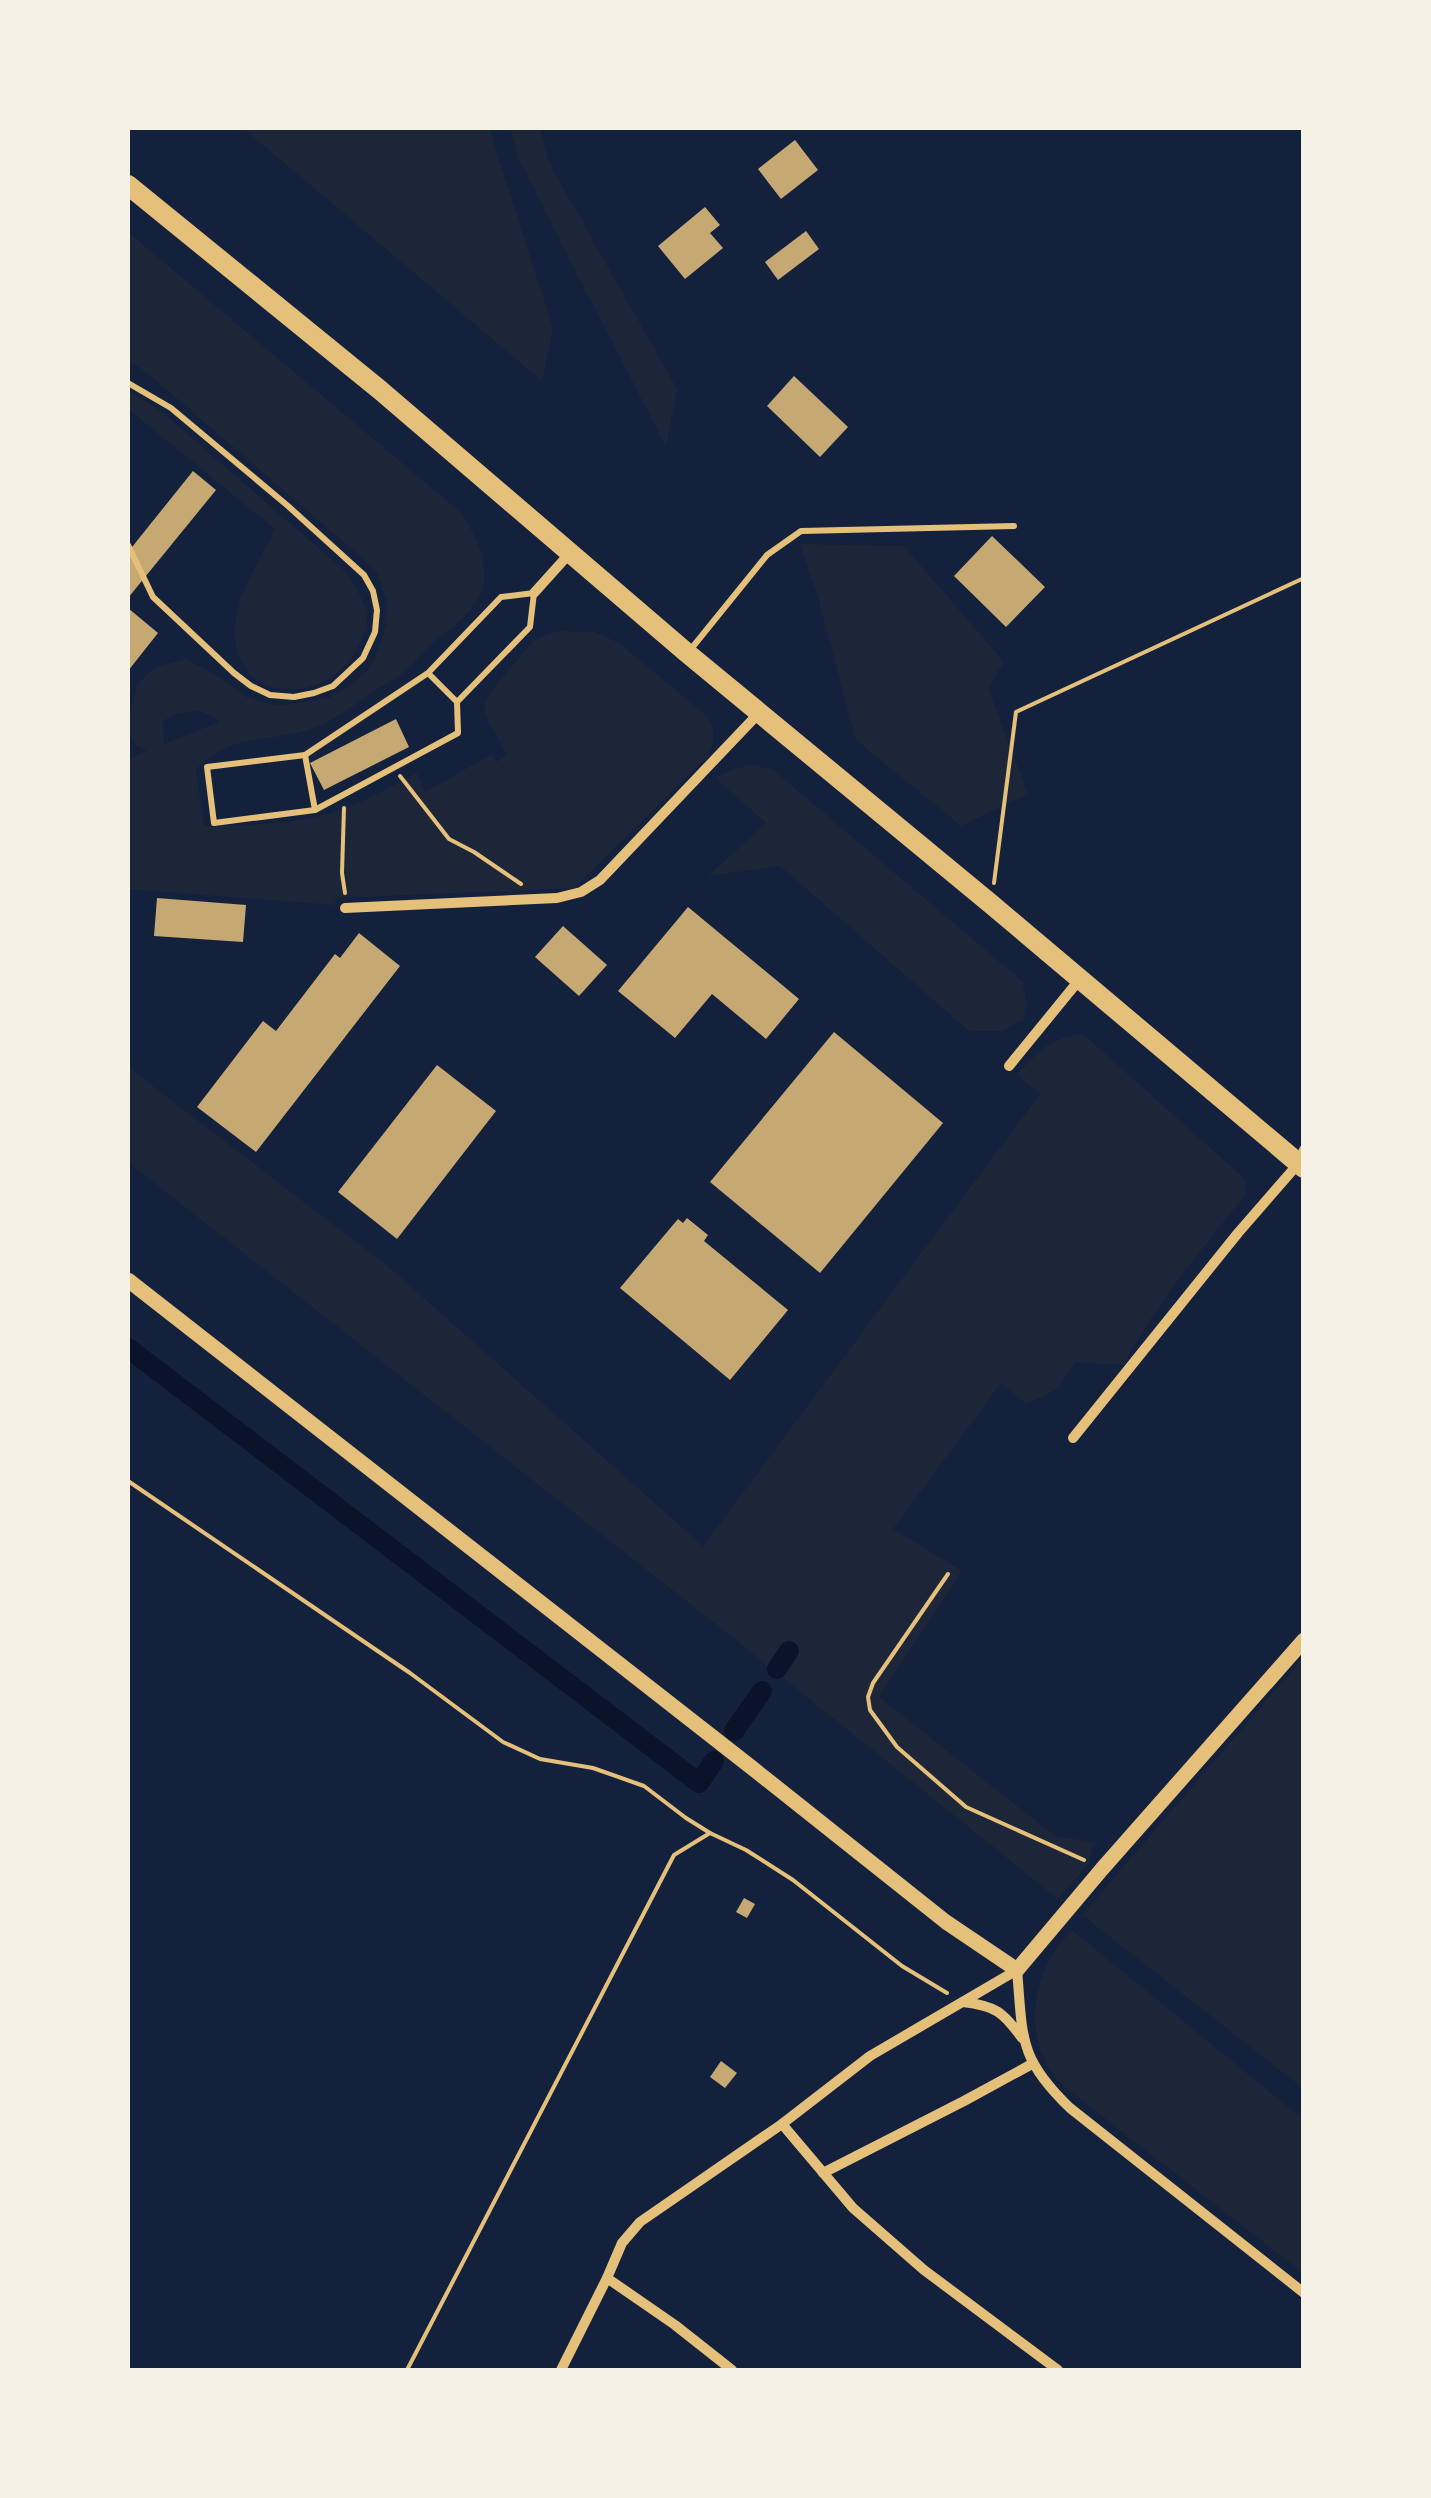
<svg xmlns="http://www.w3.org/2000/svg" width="1431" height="2498" viewBox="0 0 1431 2498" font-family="Barlow,sans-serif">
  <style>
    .green { fill: #1d2539; fill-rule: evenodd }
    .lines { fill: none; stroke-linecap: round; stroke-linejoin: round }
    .canal { stroke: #0b132b; stroke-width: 20 }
    .building { fill: #c6a872 }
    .path { stroke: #e5c07b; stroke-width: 4 }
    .service { stroke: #e5c07b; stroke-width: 6 }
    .minor { stroke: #e5c07b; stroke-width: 10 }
    .tertiary { stroke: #e5c07b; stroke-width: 15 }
    .primary { stroke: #e5c07b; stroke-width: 20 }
  </style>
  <rect width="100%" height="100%" fill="#14213d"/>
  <!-- green -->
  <g class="green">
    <path d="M 243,128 L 489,128 L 553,328 L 542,381 Z"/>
    <path d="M 510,128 L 540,128 L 549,163 L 677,389 L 666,447 L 519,160 Z"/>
    <path d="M 128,232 L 459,511 C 475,533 490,561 482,590 C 476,613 441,635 424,651 C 418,657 414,664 408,669 C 399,677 387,683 376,690 C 357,703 338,718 317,727 C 273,744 230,731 196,770 L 204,826 C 253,825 307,825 353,805 C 375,796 395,784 417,773 L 425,792 L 492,754 L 496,762 L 507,755 L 486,716 L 484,704 L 492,690 L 533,641 L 546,635 L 560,631 L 595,632 L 619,643 L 707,716 C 716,733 716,740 707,757 L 574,888 L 336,898 L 335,905 L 128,889 L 128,760 L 147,750 L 137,746 L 128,733 L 128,720 L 137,685 L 155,667 L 186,659 L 221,678 L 246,697 L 278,706 L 328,698 L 348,687 L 367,671 L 377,654 L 386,625 L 387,603 L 377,573 L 353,550 L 146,372 L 128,360 ZM 198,711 L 215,717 L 219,722 L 164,744 L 163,721 L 175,714 Z"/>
    <path d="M 128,391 L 161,411 L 346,572 C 355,587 366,601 367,620 C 367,630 361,641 357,649 C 324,709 231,703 235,628 C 237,593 260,560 275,529 L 128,409 Z"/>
    <path d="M 800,544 L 904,546 L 1004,662 L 988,688 L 1028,794 L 961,826 L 856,740 L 817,594 Z"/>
    <path d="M 751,765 L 772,769 L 1022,981 L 1027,1003 L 1023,1020 L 1001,1031 L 969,1031 L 780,866 L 708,876 L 766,823 L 715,778 L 733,769 Z"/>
    <path d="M 1083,1034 L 1245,1179 L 1245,1195 C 1202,1250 1156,1302 1124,1365 L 1075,1362 L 1058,1389 L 1026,1404 L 1001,1383 L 893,1529 L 962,1571 L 879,1697 L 1055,1836 L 1093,1842 L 1089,1863 L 1058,1899 L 736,1640 L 128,1162 L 128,1067 L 390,1268 L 703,1546 L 1040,1094 L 1017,1074 C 1040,1050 1050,1038 1083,1034 Z"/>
    <path d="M 1303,1658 L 1303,2088 L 1082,1915 Z"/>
    <path d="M 1072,1930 L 1303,2119 L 1303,2273 L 1071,2092 C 1065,2087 1058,2081 1054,2075 C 1021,2030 1034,1966 1072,1930 Z"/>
  </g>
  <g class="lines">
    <!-- canal -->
    <g class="canal">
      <path d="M 128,1348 L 699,1783 L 714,1761"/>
      <path d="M 777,1669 L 789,1651"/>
      <path d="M 734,1731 L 762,1691"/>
    </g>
  </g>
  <!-- building -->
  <g class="building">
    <path d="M 795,140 L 818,170 L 781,199 L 758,169 Z"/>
    <path d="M 705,207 L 720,225 L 710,233 L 723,248 L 685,279 L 658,246 Z"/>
    <path d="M 806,231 L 819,249 L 778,280 L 765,262 Z"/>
    <path d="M 794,376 L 848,427 L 820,457 L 767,406 Z"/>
    <path d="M 193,471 L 216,490 L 128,598 L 128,552 Z"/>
    <path d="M 992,536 L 1045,587 L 1006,627 L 954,576 Z"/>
    <path d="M 128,608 L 158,633 L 128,671 Z"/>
    <path d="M 396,719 L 409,747 L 324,790 L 310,763 Z"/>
    <path d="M 157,898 L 246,905 L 243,942 L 154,936 Z"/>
    <path d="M 688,907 L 799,999 L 766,1039 L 712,994 L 675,1038 L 618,991 Z"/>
    <path d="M 563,926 L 607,965 L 579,996 L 535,957 Z"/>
    <path d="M 359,933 L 400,966 L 256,1152 L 197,1107 L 263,1021 L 276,1031 L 335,954 L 340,958 Z"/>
    <path d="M 834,1032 L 943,1123 L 820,1273 L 710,1182 Z"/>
    <path d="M 437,1065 L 496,1111 L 397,1239 L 338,1192 Z"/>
    <path d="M 687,1218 L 708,1235 L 704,1241 L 788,1310 L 730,1380 L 620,1288 L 678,1219 L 683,1223 Z"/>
    <path d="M 744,1898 L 755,1904 L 747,1918 L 736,1912 Z"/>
    <path d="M 721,2061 L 737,2073 L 725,2088 L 710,2077 Z"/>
  </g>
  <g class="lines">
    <!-- path -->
    <g class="path">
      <path d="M 400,776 L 449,839 L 474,852 L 521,884"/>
      <path d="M 344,808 L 342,873 L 345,893"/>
      <path d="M 994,883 L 1016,712 L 1304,578"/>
      <path d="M 128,1481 L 410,1673 L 503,1742 L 540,1759 L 593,1768 L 644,1786 L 686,1818 L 710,1833"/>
      <path d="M 948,1574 L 873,1683 L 868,1697 L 870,1710 L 897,1747 L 966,1807 L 1084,1860"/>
      <path d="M 407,2370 L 674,1855 L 710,1833 L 746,1850 L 793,1880 L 902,1966 L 947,1993"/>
    </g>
    <!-- service -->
    <g class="service">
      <path d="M 128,383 L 171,408 L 288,506 L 364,575 L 373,591 L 377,610 L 375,632 L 363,658 L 333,686 L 314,693 L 294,697 L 270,695 L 251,686 L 234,673 L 153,597 L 128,545"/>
      <path d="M 691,649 L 767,555 L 801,531 L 1014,526"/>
      <path d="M 428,673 L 457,702 L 458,733 L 315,810 L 214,823 L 207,767 L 305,755 L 428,673 L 501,597 L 534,593 L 530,627 L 457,702"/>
      <path d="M 305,755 L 315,810"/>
    </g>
    <!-- minor -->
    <g class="minor">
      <path d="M 534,593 L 570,553"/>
      <path d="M 345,908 L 557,898 L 581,892 L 600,880 L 759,713"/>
      <path d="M 1009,1066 L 1080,979"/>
      <path d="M 1073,1438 L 1238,1233 L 1298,1164 L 1304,1150"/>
      <path d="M 963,2002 C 996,2006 1003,2012 1022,2038"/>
      <path d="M 782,2124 L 853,2208 L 924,2270 L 1058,2370"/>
      <path d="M 823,2173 L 964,2101 L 1032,2064"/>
      <path d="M 607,2278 L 675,2325 L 732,2370"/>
      <path d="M 561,2370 L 607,2278 L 622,2243 L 640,2222 L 782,2124 L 870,2056 L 1017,1970 C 1023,2038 1018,2058 1070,2108 L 1304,2293"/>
    </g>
    <!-- tertiary -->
    <path class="tertiary" d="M 128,1280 L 751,1767 L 946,1922 L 1017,1970 L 1102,1869 L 1304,1640"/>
    <!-- primary -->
    <path class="primary" d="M 128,185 L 380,390 L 687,653 L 991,904 L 1304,1168"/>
  </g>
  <!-- border -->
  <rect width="1431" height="2498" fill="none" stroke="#f6f1e7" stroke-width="260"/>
</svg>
